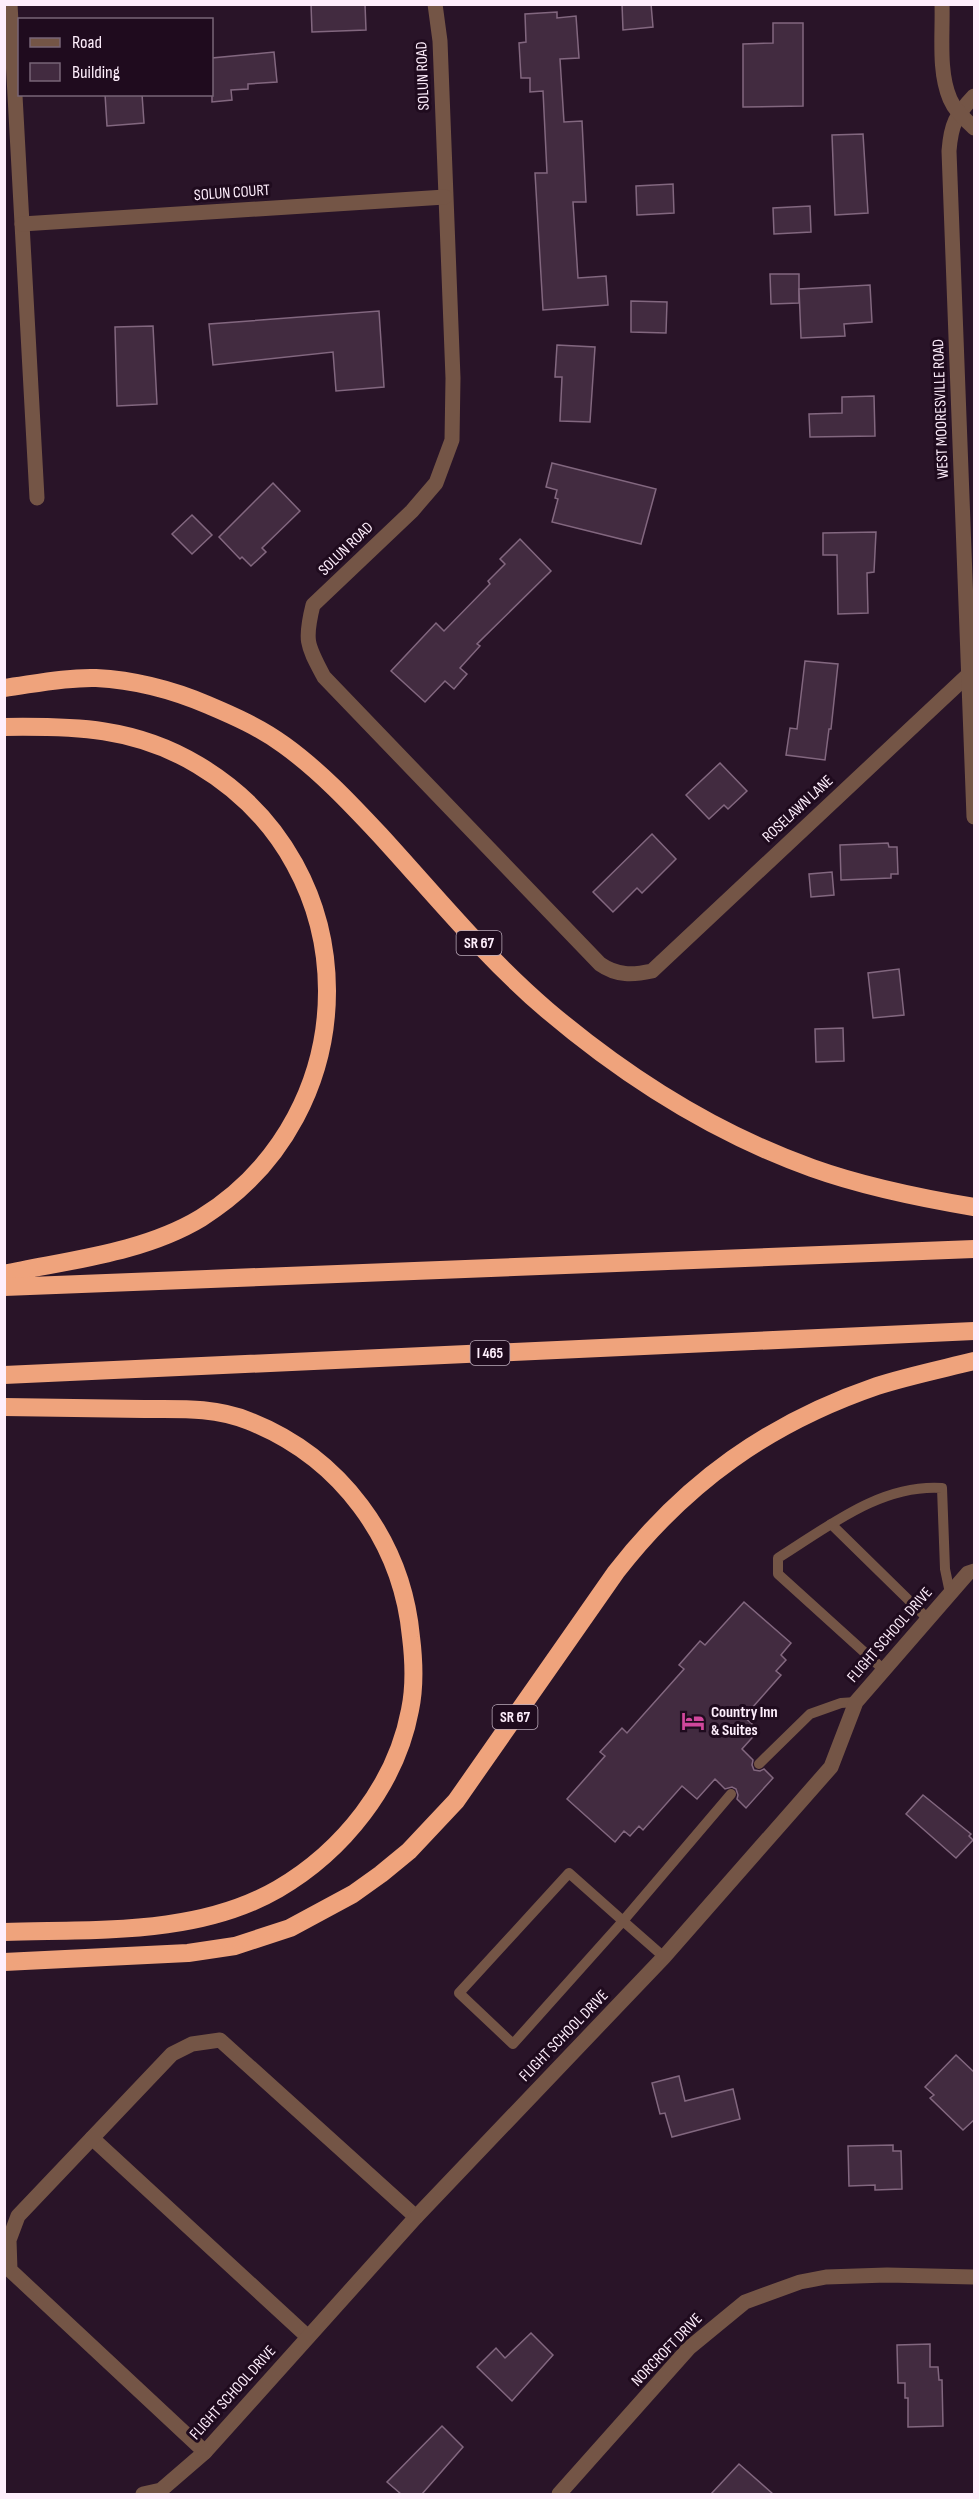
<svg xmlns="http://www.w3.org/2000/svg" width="979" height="2499" viewBox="0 0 979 2499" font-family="'Sofia Sans Condensed',sans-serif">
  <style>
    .building { fill: #422b40; stroke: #82677f; stroke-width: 1.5 }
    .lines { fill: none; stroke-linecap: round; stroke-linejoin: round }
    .service { stroke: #745546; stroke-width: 10 }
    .minor { stroke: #745546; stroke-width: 15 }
    .tertiary { stroke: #745546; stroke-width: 15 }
    .motorway { stroke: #efa37c; stroke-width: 18 }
    .labels { text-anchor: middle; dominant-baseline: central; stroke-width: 6; stroke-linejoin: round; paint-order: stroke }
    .shield { fill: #1f0b1e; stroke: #bbaab9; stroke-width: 1.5 }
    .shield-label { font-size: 15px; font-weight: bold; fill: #feeefc }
    .street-label { font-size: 16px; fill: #feeefc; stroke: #1f0b1e }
    .poi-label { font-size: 16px; font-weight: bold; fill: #feeefc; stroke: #1f0b1e; text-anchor: start }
  </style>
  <rect width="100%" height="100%" fill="#291428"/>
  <!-- building -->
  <g class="building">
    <path d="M 311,4 L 365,4 L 366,30 L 312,32 Z"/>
    <path d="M 622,4 L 651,4 L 653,27 L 623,30 Z"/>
    <path d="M 557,12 L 557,18 L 576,16 L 579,58 L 560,59 L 564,122 L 582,121 L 586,202 L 573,202 L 578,278 L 606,276 L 608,305 L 543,310 L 535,173 L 547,173 L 543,91 L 530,92 L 530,78 L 521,78 L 519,43 L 526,42 L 525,14 Z"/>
    <path d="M 773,23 L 803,23 L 803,106 L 743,107 L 743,44 L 773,43 Z"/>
    <path d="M 274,52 L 277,82 L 248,84 L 248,89 L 231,90 L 232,100 L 212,102 L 212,58 Z"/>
    <path d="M 105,94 L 142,94 L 144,123 L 107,126 Z"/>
    <path d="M 863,134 L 868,213 L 835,215 L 832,135 Z"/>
    <path d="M 673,184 L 674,213 L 637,215 L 636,186 Z"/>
    <path d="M 810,206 L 811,232 L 774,234 L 773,208 Z"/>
    <path d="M 770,274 L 799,274 L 799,303 L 771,304 Z"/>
    <path d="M 870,285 L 872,322 L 844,324 L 845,336 L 801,338 L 799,289 Z"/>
    <path d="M 631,301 L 667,302 L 666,333 L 631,332 Z"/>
    <path d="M 379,311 L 384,387 L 336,391 L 333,352 L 213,365 L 209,324 Z"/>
    <path d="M 153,326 L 157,404 L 117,406 L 115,327 Z"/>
    <path d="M 557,345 L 595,347 L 590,422 L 560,421 L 562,377 L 555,377 Z"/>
    <path d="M 874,396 L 875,436 L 810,437 L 809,414 L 842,413 L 842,397 Z"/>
    <path d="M 552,463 L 656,489 L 641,544 L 552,522 L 558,499 L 555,498 L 557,490 L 546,487 Z"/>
    <path d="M 273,483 L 300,511 L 262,548 L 266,552 L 251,566 L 242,557 L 240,559 L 219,537 Z"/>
    <path d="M 192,515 L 212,535 L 192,554 L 172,534 Z"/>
    <path d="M 876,532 L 874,572 L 867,573 L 868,613 L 838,614 L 837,555 L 823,555 L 823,533 Z"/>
    <path d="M 520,539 L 551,571 L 477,644 L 480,646 L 460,668 L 467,674 L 454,689 L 445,681 L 425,702 L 391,671 L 436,623 L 444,631 L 490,584 L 488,581 L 505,564 L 500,559 Z"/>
    <path d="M 805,661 L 838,664 L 831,729 L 829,729 L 825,760 L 786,755 L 790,728 L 797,729 Z"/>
    <path d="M 720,763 L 747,791 L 728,809 L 724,805 L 709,819 L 686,795 Z"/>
    <path d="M 652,834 L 676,859 L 642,893 L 637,888 L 613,912 L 593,892 Z"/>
    <path d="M 888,843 L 889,847 L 897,847 L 898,874 L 891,874 L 891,878 L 841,880 L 840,845 Z"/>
    <path d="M 832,872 L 834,895 L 811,897 L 809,874 Z"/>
    <path d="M 899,969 L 904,1015 L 873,1018 L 868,973 Z"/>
    <path d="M 843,1028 L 844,1061 L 816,1062 L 815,1029 Z"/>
    <path d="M 744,1602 L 791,1643 L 781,1655 L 786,1660 L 776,1671 L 781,1675 L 744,1717 L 759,1730 L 742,1749 L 753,1760 L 752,1765 L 754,1770 L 760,1771 L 764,1769 L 773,1778 L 746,1808 L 737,1799 L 738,1795 L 736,1789 L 732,1787 L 725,1789 L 715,1779 L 697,1799 L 682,1786 L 643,1830 L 639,1826 L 630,1836 L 624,1831 L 615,1842 L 567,1799 L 605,1756 L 600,1752 L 622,1728 L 627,1733 L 684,1669 L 679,1665 L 700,1641 L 705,1645 Z"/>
    <path d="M 923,1795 L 971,1834 L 969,1836 L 973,1840 L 956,1858 L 906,1814 Z"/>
    <path d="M 956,2055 L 975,2073 L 975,2119 L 963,2130 L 930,2098 L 934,2095 L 925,2087 Z"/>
    <path d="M 679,2076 L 685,2101 L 733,2089 L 740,2119 L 672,2137 L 665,2113 L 660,2114 L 652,2083 Z"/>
    <path d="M 893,2145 L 893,2151 L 901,2151 L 902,2189 L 875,2190 L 875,2185 L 849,2186 L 848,2146 Z"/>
    <path d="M 531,2333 L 553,2355 L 512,2401 L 477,2367 L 496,2348 L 505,2358 Z"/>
    <path d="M 930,2344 L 930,2367 L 938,2367 L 939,2380 L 942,2380 L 943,2426 L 908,2427 L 908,2398 L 905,2398 L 905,2383 L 898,2383 L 897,2345 Z"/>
    <path d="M 442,2426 L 463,2447 L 422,2494 L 401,2494 L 387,2482 Z"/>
    <path d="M 739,2464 L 773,2494 L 711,2494 Z"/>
  </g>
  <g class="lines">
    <!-- service -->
    <g class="service">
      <path d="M 831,1524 L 928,1619"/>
      <path d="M 884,1670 L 778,1574 L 778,1558 C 828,1527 880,1484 942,1488 L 945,1569 L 950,1593"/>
      <path d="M 759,1764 L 810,1714 L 841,1703 L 856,1702"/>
      <path d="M 664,1957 L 623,1921 L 513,2044 L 459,1993 L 569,1873 L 623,1921 L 731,1794"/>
    </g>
    <!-- minor -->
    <g class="minor">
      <path d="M 10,4 L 37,498"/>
      <path d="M 435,4 L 440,41 L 453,378 L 452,440 L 436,483 L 412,511 L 313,605 C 304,641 307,645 324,677 L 600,964 C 617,976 633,975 652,971 L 969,674"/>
      <path d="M 974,96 C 956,115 951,124 949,151 L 974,817"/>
      <path d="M 22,224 L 445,197"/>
      <path d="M 92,2138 L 308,2337"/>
      <path d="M 205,2452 L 10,2270 L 9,2240 L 18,2216 L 172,2054 L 192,2044 L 220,2040 L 416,2217"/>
      <path d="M 143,2494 L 161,2490 L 205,2452 L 416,2217 L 664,1957 L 831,1767 L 856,1702 L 968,1573 L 974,1571"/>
      <path d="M 559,2494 L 689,2348 L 745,2302 L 800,2282 L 826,2277 L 887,2275 L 974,2277"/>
    </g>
    <!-- tertiary -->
    <path class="tertiary" d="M 942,4 C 943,34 938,71 950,99 C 955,111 965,119 974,128"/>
    <!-- motorway -->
    <g class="motorway">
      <path d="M 4,688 C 34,684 66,677 96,678 C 134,680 173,690 208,705 C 234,716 261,728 284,745 C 320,771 350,803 380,835 C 434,894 486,958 547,1010 C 626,1077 714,1133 812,1168 C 865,1187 920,1198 974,1207"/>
      <path d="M 4,727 C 75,726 135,727 198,765 C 370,867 369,1113 201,1218 C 143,1253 69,1260 4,1274"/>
      <path d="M 4,1287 L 974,1249"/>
      <path d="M 4,1375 L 974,1331"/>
      <path d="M 4,1407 C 51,1408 98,1408 144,1409 C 180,1409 215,1407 249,1421 C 340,1457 402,1540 411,1637 C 414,1661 415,1686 410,1710 C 396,1785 343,1851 278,1889 C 197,1936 95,1929 4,1932"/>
      <path d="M 4,1962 L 188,1953 L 235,1946 L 290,1928 L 353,1894 L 381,1874 L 409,1851 L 456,1801 L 616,1572 C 686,1482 769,1423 877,1386 C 908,1376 942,1369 974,1361"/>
    </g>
  </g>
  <!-- icons -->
  <defs>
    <g id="hotel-bare" transform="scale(1.8)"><path d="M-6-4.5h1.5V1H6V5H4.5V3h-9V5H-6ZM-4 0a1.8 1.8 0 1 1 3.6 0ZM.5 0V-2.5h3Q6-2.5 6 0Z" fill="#d1479c" stroke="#1f0b1e" stroke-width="2.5" paint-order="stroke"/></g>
  </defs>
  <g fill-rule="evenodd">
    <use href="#hotel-bare" x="693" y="1721"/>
  </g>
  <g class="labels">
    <!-- shield labels -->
    <g class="shield">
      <rect x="456.5" y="931" width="45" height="24" rx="4.5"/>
      <rect x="470.5" y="1341" width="39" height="24" rx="4.5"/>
      <rect x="492.5" y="1705" width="45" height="24" rx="4.5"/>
    </g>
    <g class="shield-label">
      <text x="479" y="943">SR 67</text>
      <text x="490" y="1353">I 465</text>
      <text x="515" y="1717">SR 67</text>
    </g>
    <!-- street labels -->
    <g class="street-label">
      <text transform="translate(423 76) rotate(-92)">SOLUN ROAD</text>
      <text transform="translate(232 193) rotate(-4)">SOLUN COURT</text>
      <text transform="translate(941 409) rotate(-92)">WEST MOORESVILLE ROAD</text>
      <text transform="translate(346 549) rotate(-44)">SOLUN ROAD</text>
      <text transform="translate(798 809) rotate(-43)">ROSELAWN LANE</text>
      <text transform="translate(890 1635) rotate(-49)">FLIGHT SCHOOL DRIVE</text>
      <text transform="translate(564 2036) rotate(-46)">FLIGHT SCHOOL DRIVE</text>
      <text transform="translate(667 2350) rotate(-46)">NORCROFT DRIVE</text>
      <text transform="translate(233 2393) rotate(-48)">FLIGHT SCHOOL DRIVE</text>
    </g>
    <!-- poi labels -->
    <g class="poi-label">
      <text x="711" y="1712">Country Inn<tspan x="711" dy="18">&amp; Suites</tspan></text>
    </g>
  </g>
  <!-- border -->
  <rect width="979" height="2499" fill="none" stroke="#feeefc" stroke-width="12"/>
  <!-- legend -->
  <rect x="18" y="18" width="195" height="78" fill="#1f0b1e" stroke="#786677" stroke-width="1.5"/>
  <rect x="30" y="38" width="30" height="9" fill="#745546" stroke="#786677" stroke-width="1.5"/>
  <text x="72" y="48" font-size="18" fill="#feeefc">Road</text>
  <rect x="30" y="63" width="30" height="18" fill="#422b40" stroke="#786677" stroke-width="1.5"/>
  <text x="72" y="78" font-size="18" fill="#feeefc">Building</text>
</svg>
